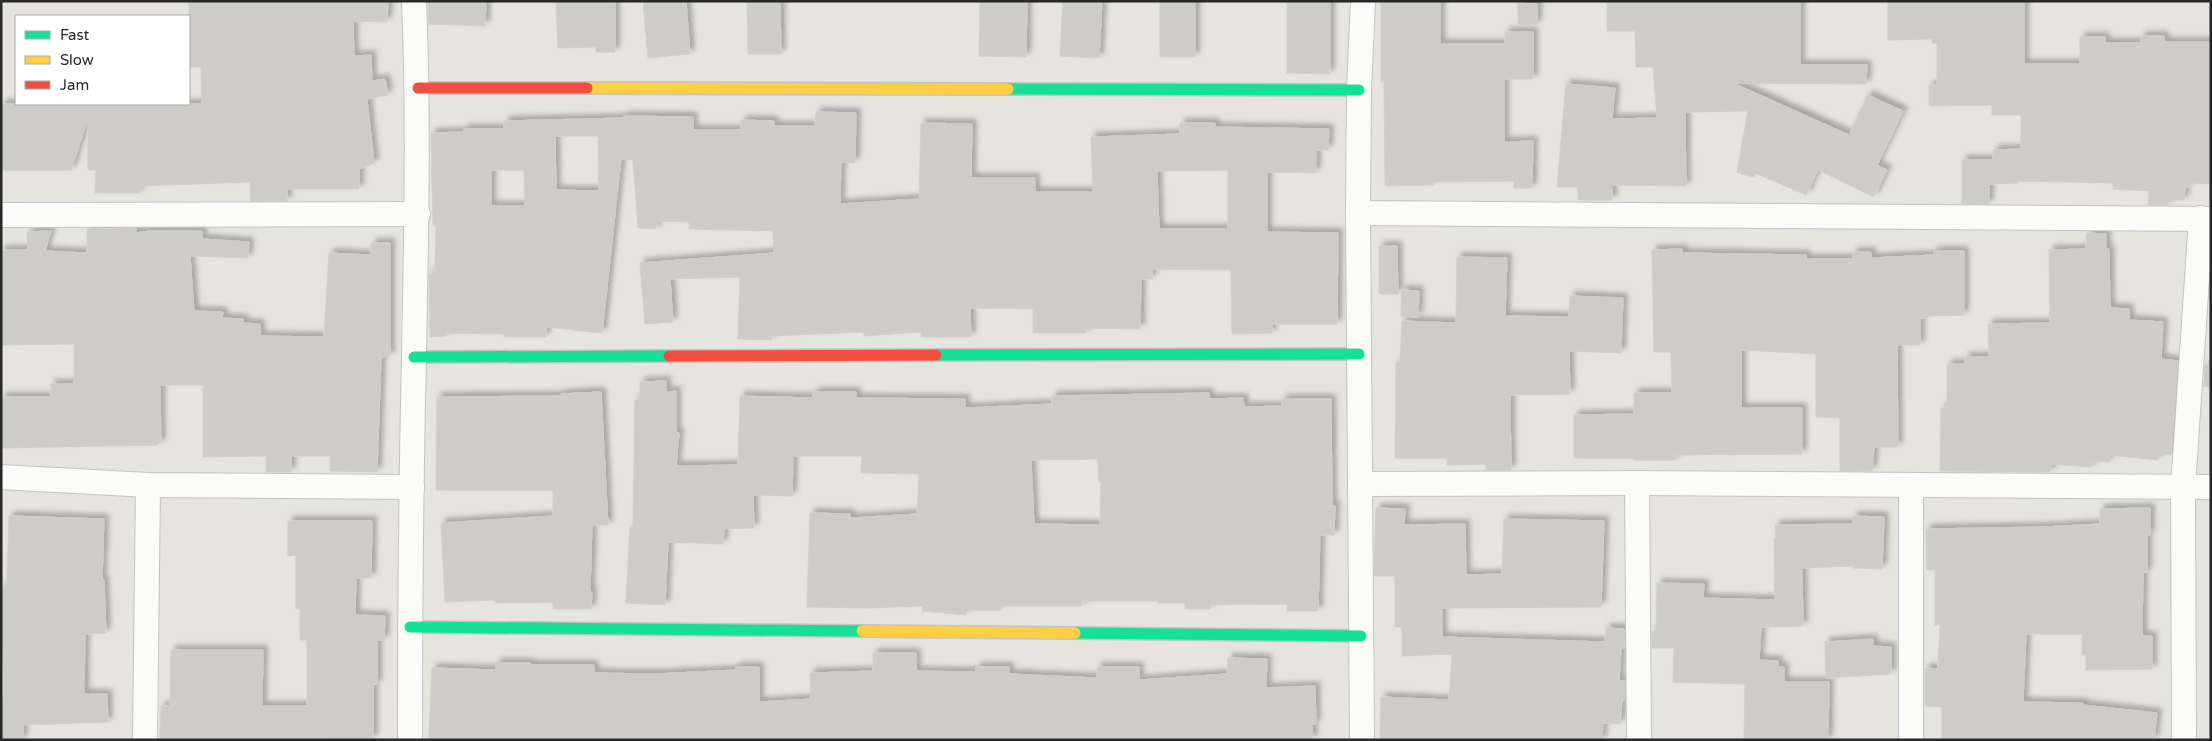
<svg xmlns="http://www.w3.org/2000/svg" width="2212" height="741" viewBox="0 0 2212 741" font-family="'Varela Round',sans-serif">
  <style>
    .building { fill: #cdccc8; stroke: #d1cfca; fill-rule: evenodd; filter: url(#shadow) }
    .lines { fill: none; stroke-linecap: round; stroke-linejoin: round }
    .street-casing { stroke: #c4c3c3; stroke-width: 26 }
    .fast-casing { stroke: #c4c3c3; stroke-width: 14 }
    .slow-casing { stroke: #c4c3c3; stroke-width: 14 }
    .jam-casing { stroke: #c4c3c3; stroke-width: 14 }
    .street { stroke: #fbfbfa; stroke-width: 24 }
    .fast { stroke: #16e098; stroke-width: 11 }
    .slow { stroke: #ffcf43; stroke-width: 11 }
    .jam { stroke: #f24e42; stroke-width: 11 }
  </style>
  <defs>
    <filter id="shadow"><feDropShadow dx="4.5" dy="-4.5" stdDeviation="2.5" flood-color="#0004"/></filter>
  </defs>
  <rect width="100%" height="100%" fill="#e6e4de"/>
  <!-- building -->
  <g class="building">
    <path d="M 189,1 L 388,1 L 387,22 L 353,21 L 354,56 L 371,55 L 372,81 L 385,79 L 388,95 L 367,99 L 374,163 L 359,169 L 359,189 L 287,189 L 287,201 L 251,201 L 250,182 L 140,186 L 140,193 L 95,193 L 96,170 L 88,170 L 88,118 L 71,170 L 1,170 L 1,104 L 202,104 L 201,67 L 189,67 Z"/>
    <path d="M 428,1 L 486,1 L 485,26 L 429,24 Z"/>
    <path d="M 556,1 L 615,1 L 615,52 L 596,52 L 596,47 L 558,48 Z"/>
    <path d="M 643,1 L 686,1 L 690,54 L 648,58 Z"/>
    <path d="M 747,1 L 780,1 L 781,54 L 748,54 Z"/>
    <path d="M 980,1 L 1027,1 L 1026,57 L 979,56 Z"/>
    <path d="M 1063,1 L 1102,1 L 1099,58 L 1060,56 Z"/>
    <rect x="1160" y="1" width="35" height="56"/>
    <path d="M 1287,1 L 1330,1 L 1330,74 L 1287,73 Z"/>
    <path d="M 1381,1 L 1440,1 L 1440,44 L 1505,44 L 1505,32 L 1533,32 L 1533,79 L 1504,79 L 1504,142 L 1533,141 L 1532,188 L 1514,188 L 1514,181 L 1433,182 L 1433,185 L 1385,186 L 1384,82 L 1381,82 Z"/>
    <path d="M 1607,1 L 1800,1 L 1800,65 L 1867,65 L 1866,84 L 1733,83 L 1849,135 L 1868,95 L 1903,111 L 1877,165 L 1887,170 L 1874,197 L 1818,170 L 1806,195 L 1755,173 L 1754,177 L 1737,173 L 1748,111 L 1685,112 L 1686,186 L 1612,185 L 1612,200 L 1578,200 L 1578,187 L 1557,187 L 1566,84 L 1615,88 L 1612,119 L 1657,118 L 1653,67 L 1636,67 L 1635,31 L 1607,31 Z"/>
    <path d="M 1888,1 L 2024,1 L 2024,64 L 2080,64 L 2080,37 L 2105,37 L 2105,43 L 2141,43 L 2141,36 L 2164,36 L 2164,42 L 2211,42 L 2211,184 L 2190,183 L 2190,187 L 2185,187 L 2184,200 L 2168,200 L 2168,205 L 2148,205 L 2149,191 L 2113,189 L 2113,183 L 2018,181 L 2018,183 L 1989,184 L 1989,204 L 1962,204 L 1962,160 L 1993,160 L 1993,150 L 2021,149 L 2021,115 L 1992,115 L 1992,105 L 1929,106 L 1929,85 L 1937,85 L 1937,43 L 1932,43 L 1932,39 L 1888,40 Z"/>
    <path d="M 1518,3 L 1537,4 L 1537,25 L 1518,25 Z"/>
    <path d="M 816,112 L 856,113 L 855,163 L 841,162 L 840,204 L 919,199 L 921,123 L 972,124 L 971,178 L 1035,178 L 1035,192 L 1093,192 L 1091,137 L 1180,134 L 1180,123 L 1215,123 L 1215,127 L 1329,129 L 1328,150 L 1316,150 L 1316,173 L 1267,172 L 1267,232 L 1338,233 L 1337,324 L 1272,324 L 1272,333 L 1232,334 L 1231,270 L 1152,269 L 1152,279 L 1141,279 L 1140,329 L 1086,328 L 1086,333 L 1033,333 L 1033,309 L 970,308 L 971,337 L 921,337 L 921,332 L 864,336 L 864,332 L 772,336 L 772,340 L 738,339 L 740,277 L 670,279 L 673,322 L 645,324 L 640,263 L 774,253 L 773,231 L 689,229 L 689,222 L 656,221 L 656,229 L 638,228 L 633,160 L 621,159 L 602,333 L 546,327 L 546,337 L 504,337 L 504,334 L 447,333 L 447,336 L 430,337 L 429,274 L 435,274 L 436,226 L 433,226 L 431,133 L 464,132 L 464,129 L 504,129 L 504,121 L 624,118 L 624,116 L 693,117 L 693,130 L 741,130 L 741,120 L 774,121 L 774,126 L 815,126 ZM 555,136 L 598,136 L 599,191 L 556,190 ZM 491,170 L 524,170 L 525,206 L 491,206 ZM 1228,170 L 1228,229 L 1159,229 L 1157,171 Z"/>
    <path d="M 136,228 L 136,233 L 149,231 L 202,231 L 202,239 L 249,242 L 248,258 L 190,256 L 194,311 L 223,312 L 222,318 L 243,319 L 243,323 L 260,324 L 260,336 L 324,337 L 329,253 L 371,255 L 371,243 L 390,243 L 390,356 L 381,357 L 377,472 L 330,471 L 330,456 L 291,456 L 291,472 L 266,472 L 266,456 L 203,457 L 203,385 L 160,385 L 161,443 L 157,443 L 157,445 L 1,448 L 1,397 L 51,397 L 51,384 L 74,384 L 74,344 L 1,345 L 1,250 L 28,250 L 27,232 L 51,231 L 45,251 L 87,253 L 87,229 Z"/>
    <path d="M 2087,233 L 2106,234 L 2106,249 L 2109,249 L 2110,308 L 2129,309 L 2129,320 L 2163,322 L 2161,359 L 2178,361 L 2171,455 L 2158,454 L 2158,460 L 2109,455 L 2109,462 L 2092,461 L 2092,467 L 2051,464 L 2050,472 L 1940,471 L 1941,408 L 1947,408 L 1947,364 L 1965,364 L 1965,357 L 1989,357 L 1988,324 L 2050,323 L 2049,250 L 2086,249 Z"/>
    <path d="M 1379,246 L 1397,246 L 1398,294 L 1379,294 Z"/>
    <path d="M 1682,249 L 1682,253 L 1806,255 L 1806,259 L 1853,259 L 1853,252 L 1871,252 L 1871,258 L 1934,255 L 1934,251 L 1964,251 L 1964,315 L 1927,316 L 1927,318 L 1920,318 L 1920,345 L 1897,345 L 1898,447 L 1874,447 L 1872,471 L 1840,471 L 1840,418 L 1816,417 L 1816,354 L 1741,350 L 1741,408 L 1802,408 L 1802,454 L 1676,455 L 1676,460 L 1633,460 L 1633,458 L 1574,458 L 1574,415 L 1634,414 L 1634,393 L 1672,393 L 1671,352 L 1654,352 L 1652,250 Z"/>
    <path d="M 1457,257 L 1507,258 L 1505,316 L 1569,317 L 1570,296 L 1623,298 L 1621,353 L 1569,351 L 1570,394 L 1510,395 L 1511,470 L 1486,470 L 1486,464 L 1447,465 L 1447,458 L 1395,458 L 1396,362 L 1400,362 L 1402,321 L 1456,323 Z"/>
    <path d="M 1402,290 L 1419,291 L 1418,317 L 1401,316 Z"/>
    <path d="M 2205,365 L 2211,366 L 2211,387 L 2204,386 Z"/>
    <path d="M 666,381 L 666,392 L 676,391 L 676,432 L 679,433 L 676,466 L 738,465 L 740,396 L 813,398 L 813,392 L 856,392 L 856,398 L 965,399 L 965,408 L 1052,404 L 1052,396 L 1209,393 L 1209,399 L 1243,398 L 1244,407 L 1282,406 L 1282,399 L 1331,399 L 1332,506 L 1335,506 L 1334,535 L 1320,535 L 1318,611 L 1287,611 L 1287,604 L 1210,605 L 1210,609 L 1185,609 L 1185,603 L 1158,603 L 1158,601 L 1082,601 L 1082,606 L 1001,606 L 1001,610 L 966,610 L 966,615 L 922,611 L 923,606 L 868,608 L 807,607 L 810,513 L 850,514 L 850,518 L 917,514 L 919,474 L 861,473 L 862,456 L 793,456 L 792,496 L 753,495 L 754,528 L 724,529 L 723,544 L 668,542 L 665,605 L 626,603 L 630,527 L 633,527 L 635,400 L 640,400 L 640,382 ZM 1098,459 L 1099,482 L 1101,482 L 1100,525 L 1034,524 L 1031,460 Z"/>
    <path d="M 601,392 L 608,525 L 592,525 L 590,592 L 592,592 L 591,609 L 553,609 L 553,602 L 496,603 L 495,600 L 445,602 L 441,523 L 553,516 L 553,490 L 436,490 L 437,397 L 561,396 L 561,394 Z"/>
    <path d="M 1376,508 L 1405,509 L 1404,525 L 1465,524 L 1466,575 L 1502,574 L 1504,519 L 1604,521 L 1601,607 L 1442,608 L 1442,637 L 1605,642 L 1606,628 L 1624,629 L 1625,648 L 1621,648 L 1619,681 L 1625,681 L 1625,700 L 1622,700 L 1620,724 L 1603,723 L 1602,740 L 1380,740 L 1381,697 L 1449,700 L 1452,654 L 1402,656 L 1402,627 L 1395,627 L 1395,576 L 1374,576 Z"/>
    <path d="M 2150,508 L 2150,535 L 2147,535 L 2147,572 L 2143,572 L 2142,636 L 2152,636 L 2152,669 L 2086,670 L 2086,655 L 2082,655 L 2082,634 L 2026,634 L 2023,702 L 2083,703 L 2083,705 L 2157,713 L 2154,740 L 1942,740 L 1942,707 L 1925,706 L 1925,668 L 1938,669 L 1940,625 L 1935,625 L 1935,570 L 1927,570 L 1926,529 L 2043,527 L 2100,524 L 2100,509 Z"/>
    <path d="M 9,516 L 104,519 L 102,580 L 104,580 L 106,633 L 85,634 L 84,694 L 107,694 L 108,722 L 23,725 L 23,740 L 1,740 L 1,697 L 4,697 L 1,587 L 7,587 Z"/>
    <path d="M 1853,516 L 1884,517 L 1882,569 L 1853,568 L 1853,566 L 1802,568 L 1803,626 L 1761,627 L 1759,660 L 1778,661 L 1778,667 L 1784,667 L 1784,682 L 1829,682 L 1828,740 L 1744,740 L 1745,684 L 1673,682 L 1674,648 L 1652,648 L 1652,631 L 1656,631 L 1657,583 L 1704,584 L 1703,598 L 1775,600 L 1774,539 L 1776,539 L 1775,525 L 1853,524 Z"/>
    <path d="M 288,521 L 372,521 L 371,578 L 356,578 L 355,615 L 385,616 L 384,640 L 377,640 L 377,684 L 373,684 L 373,739 L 160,740 L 161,706 L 170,706 L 171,650 L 263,650 L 262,706 L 307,706 L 307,640 L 300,640 L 300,609 L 296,609 L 296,555 L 288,556 Z"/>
    <path d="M 1873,639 L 1873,646 L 1891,647 L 1891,674 L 1826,678 L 1825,642 Z"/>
    <path d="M 873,653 L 916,653 L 916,671 L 976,672 L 976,667 L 1009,667 L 1009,674 L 1097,678 L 1097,667 L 1139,667 L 1139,680 L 1227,674 L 1228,658 L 1267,659 L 1266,688 L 1315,686 L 1316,724 L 1312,724 L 1313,740 L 430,740 L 429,736 L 432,668 L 496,670 L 496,663 L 530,663 L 530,665 L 594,665 L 594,673 L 655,674 L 736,670 L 736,667 L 759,667 L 759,702 L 811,699 L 810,673 L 873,671 Z"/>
  </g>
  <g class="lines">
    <!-- street casing -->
    <g class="street-casing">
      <g id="street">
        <path d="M 1358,213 L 2211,219"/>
        <path d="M 1,215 L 418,214"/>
        <path d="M 1,477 L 148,485 L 412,487"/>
        <path d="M 1637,483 L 1639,740"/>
        <path d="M 1361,484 L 1637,483 L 2211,487"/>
        <path d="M 145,740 L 148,485"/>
        <path d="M 410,740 C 410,612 411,485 414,357 C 416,238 419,120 414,1"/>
        <path d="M 1362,740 L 1358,213 L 1359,90 L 1363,1"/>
        <path d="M 1911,740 L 1911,485"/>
        <path d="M 2184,740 L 2183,487 L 2201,218"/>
      </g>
    </g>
    <!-- fast casing -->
    <g class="fast-casing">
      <g id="fast">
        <path d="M 1008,89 L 1359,90"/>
        <path d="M 936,355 L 1359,354"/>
        <path d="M 414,357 L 669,356"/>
        <path d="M 410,627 L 862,631"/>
        <path d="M 1075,633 L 1361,636"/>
      </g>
    </g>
    <!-- slow casing -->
    <g class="slow-casing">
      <g id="slow">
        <path d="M 587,88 L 1008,89"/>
        <path d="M 862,631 L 1075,633"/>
      </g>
    </g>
    <!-- jam casing -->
    <g class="jam-casing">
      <g id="jam">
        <path d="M 418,88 L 587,88"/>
        <path d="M 669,356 L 936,355"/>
      </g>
    </g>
    <!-- street -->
    <use href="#street" class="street"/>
    <!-- fast -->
    <use href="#fast" class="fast"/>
    <!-- slow -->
    <use href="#slow" class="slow"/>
    <!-- jam -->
    <use href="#jam" class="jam"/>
  </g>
  <!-- border -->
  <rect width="2212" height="741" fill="none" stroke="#282828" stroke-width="5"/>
  <!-- legend -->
  <rect x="15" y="15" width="175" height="90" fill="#ffffff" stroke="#a9a9a9"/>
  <rect x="25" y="31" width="25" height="8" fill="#16e098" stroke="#a9a9a9"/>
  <text x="60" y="40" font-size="15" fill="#282828">Fast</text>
  <rect x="25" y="56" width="25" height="8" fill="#ffcf43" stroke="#a9a9a9"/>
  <text x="60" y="65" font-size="15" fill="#282828">Slow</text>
  <rect x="25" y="81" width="25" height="8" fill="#f24e42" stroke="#a9a9a9"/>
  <text x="60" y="90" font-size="15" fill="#282828">Jam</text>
</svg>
